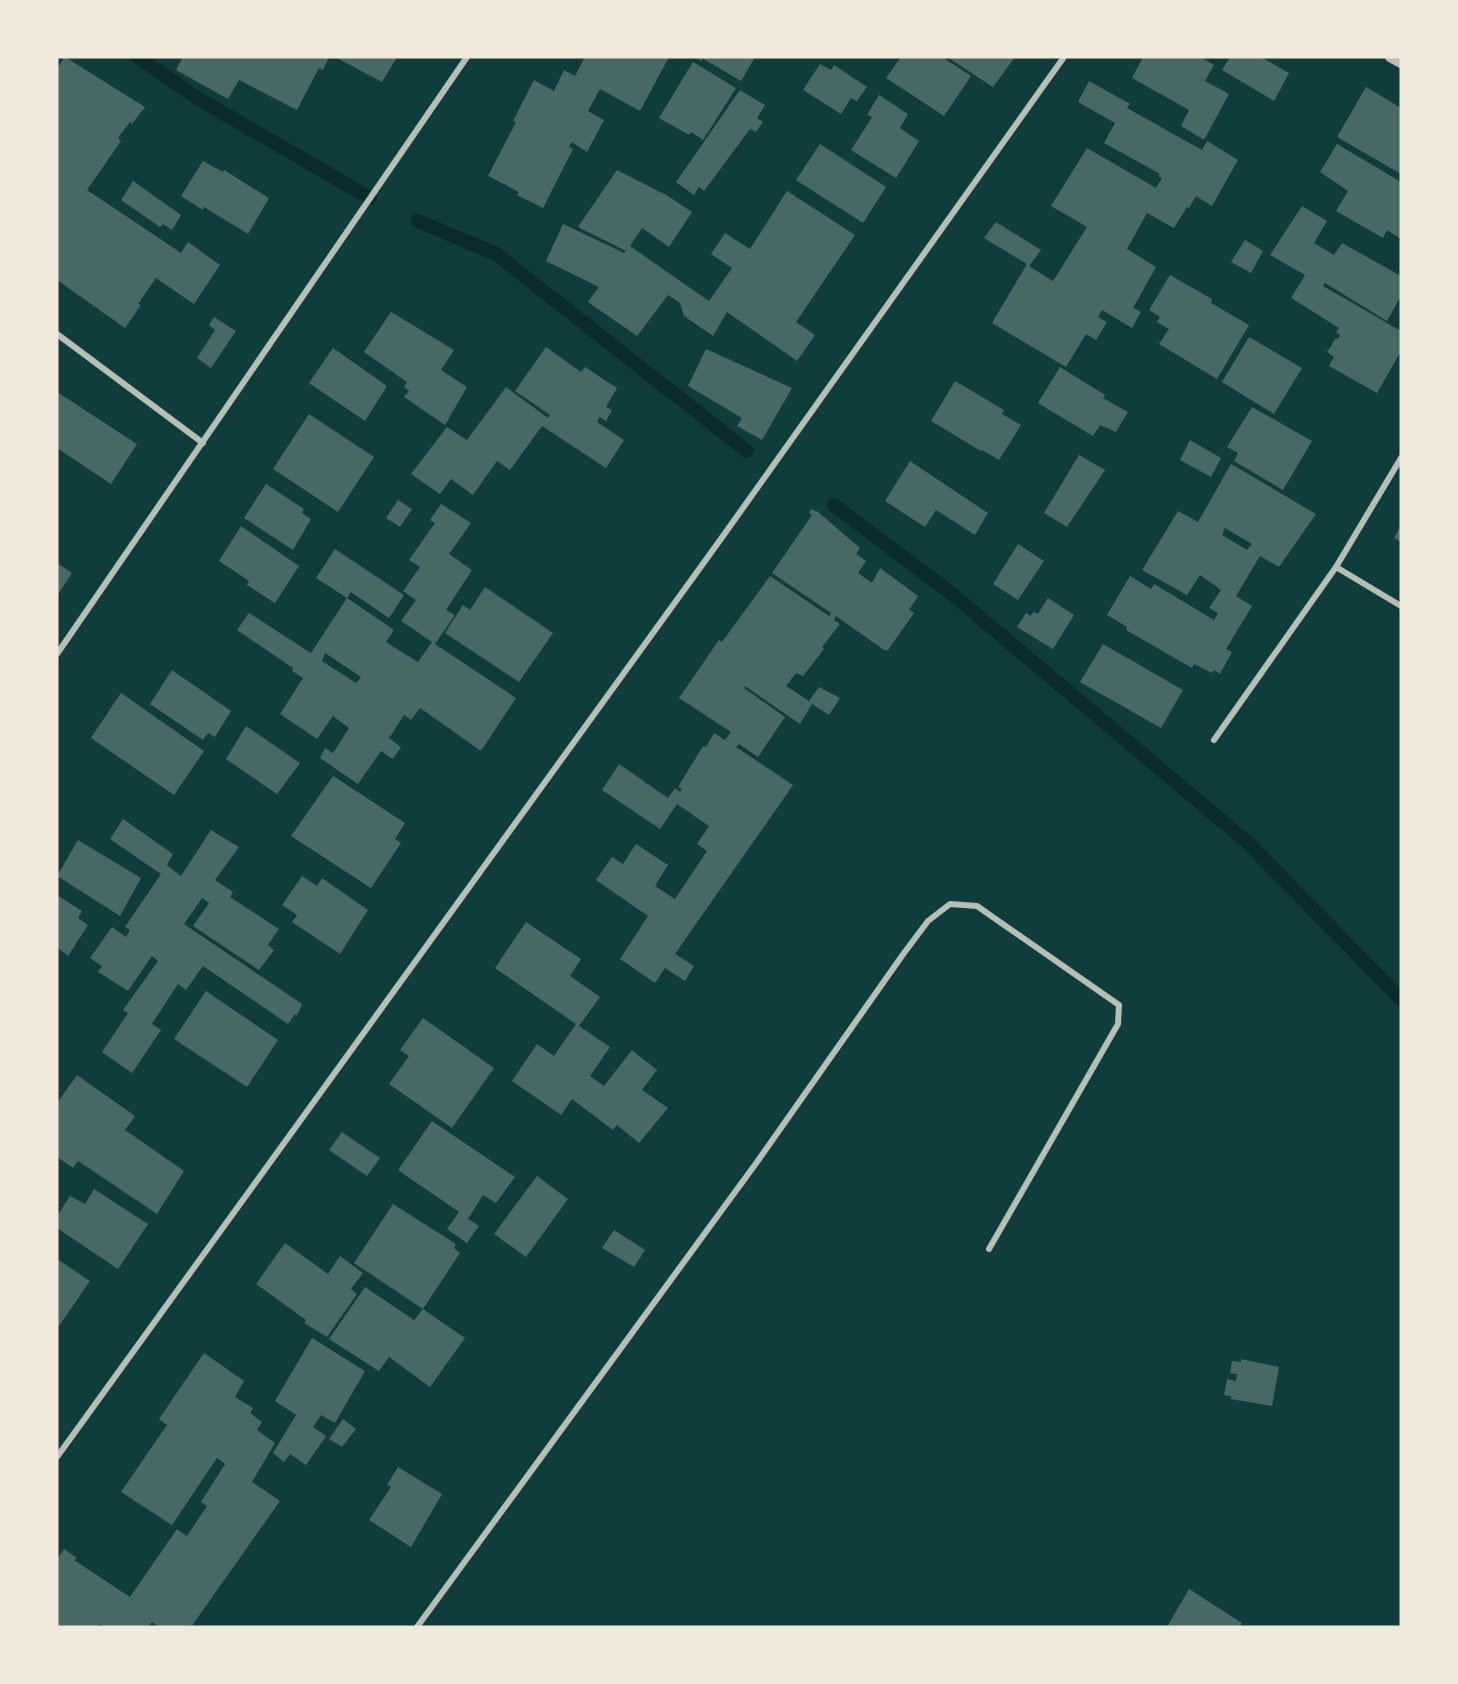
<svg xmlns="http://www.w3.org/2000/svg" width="1458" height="1684" viewBox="0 0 1458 1684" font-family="Mulish,sans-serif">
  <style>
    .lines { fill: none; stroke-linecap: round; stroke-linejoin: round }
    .stream { stroke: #0a2a2b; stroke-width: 14 }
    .building { fill: #486865; fill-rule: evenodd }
    .minor { stroke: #b8beb3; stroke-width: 6 }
    .tertiary { stroke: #b8beb3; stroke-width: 10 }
  </style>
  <rect width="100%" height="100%" fill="#0f3d3e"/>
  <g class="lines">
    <!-- stream -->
    <g class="stream">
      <path d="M 138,57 L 197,98 L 370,198"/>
      <path d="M 418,221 L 496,254 L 747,451"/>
      <path d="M 834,505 L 952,594 L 1247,842 L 1401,999"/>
    </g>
  </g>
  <!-- building -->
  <g class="building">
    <path d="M 65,57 L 145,107 L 132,124 L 130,122 L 118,138 L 121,141 L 87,190 L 181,253 L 188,242 L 220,265 L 194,304 L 156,278 L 138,304 L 141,305 L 125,328 L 57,280 L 57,68 Z"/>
    <path d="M 183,57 L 302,58 L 329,57 L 323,70 L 319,68 L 297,110 L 239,80 L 228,99 L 176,70 Z"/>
    <path d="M 335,57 L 397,57 L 382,82 Z"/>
    <path d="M 585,57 L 669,57 L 640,111 L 600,89 L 588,111 L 604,120 L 587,152 L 572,142 L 569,147 L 573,149 L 543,208 L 517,195 L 519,192 L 488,176 L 516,122 L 513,121 L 534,80 L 554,91 L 564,70 L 575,76 Z"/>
    <path d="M 696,57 L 755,57 L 741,81 L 702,58 L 702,61 Z"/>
    <path d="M 901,57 L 942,57 L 971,76 L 944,116 L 886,78 Z"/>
    <path d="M 947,57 L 1015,57 L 993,87 Z"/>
    <path d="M 1143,57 L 1200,57 L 1214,65 L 1205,81 L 1229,94 L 1204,140 L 1181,126 L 1189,110 L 1132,78 Z"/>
    <path d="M 1230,57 L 1261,57 L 1289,73 L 1274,101 L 1222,70 Z"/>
    <path d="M 693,62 L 736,88 L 703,140 L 691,132 L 689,135 L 659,118 Z"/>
    <path d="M 820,64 L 831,70 L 834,65 L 867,87 L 857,101 L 851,98 L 841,114 L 803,90 Z"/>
    <path d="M 1089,81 L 1130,104 L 1127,108 L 1202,150 L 1207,141 L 1238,160 L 1212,206 L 1196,196 L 1189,208 L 1187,207 L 1174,228 L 1147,213 L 1127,249 L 1156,267 L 1133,308 L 1141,312 L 1132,328 L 1102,310 L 1098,317 L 1107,322 L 1096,340 L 1086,334 L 1066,367 L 992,323 L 1027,264 L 984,238 L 996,222 L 1041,250 L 1029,266 L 1053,281 L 1087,227 L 1051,206 L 1087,148 L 1156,188 L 1162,178 L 1158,176 L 1160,174 L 1104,143 L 1115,123 L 1078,102 Z"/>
    <path d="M 1366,87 L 1401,108 L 1401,174 L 1337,137 Z"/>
    <path d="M 740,90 L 765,105 L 757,118 L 763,122 L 756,132 L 750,129 L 704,191 L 699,187 L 694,195 L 676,182 Z"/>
    <path d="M 879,95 L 908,114 L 900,128 L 919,141 L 896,178 L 851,150 L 872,117 L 867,115 Z"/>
    <path d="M 820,144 L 886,187 L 863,223 L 796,180 Z"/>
    <path d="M 1337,144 L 1401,182 L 1401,239 L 1387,230 L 1383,238 L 1336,211 L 1348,191 L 1320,172 Z"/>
    <path d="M 203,161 L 223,172 L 224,170 L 269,198 L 248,234 L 204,207 L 203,210 L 181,196 Z"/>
    <path d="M 617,170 L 666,195 L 692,212 L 669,247 L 642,228 L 630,246 L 709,301 L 732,268 L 711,254 L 725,233 L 750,249 L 787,191 L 855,235 L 796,322 L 815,335 L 797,361 L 727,312 L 713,336 L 684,316 L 680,303 L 668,295 L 637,336 L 588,302 L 599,287 L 546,261 L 563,224 L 624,253 L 626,251 L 578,227 Z"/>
    <path d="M 133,181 L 181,215 L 172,230 L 163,224 L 160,227 L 121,200 Z"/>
    <path d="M 1302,206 L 1327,221 L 1314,243 L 1334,255 L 1342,243 L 1401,276 L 1401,296 L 1387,321 L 1325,283 L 1323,286 L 1401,331 L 1401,351 L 1377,393 L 1329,366 L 1334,357 L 1327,352 L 1336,338 L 1338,339 L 1340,335 L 1336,332 L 1339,328 L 1291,298 L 1305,275 L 1270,255 Z"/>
    <path d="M 1245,240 L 1263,251 L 1251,273 L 1231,262 Z"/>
    <path d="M 1170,275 L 1212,299 L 1211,303 L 1249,325 L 1217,379 L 1159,344 L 1169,329 L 1157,322 L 1160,317 L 1149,310 Z"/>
    <path d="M 391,312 L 454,350 L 441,370 L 467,387 L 445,425 L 404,397 L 409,391 L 404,387 L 407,382 L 364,352 Z"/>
    <path d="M 214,317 L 236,331 L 211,368 L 197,358 L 215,330 L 209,325 Z"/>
    <path d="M 1249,337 L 1302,368 L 1274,414 L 1222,382 Z"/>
    <path d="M 546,347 L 581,372 L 585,367 L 617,388 L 606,407 L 612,410 L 606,421 L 600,417 L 597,422 L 624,440 L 606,468 L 542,426 L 510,470 L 497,461 L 473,495 L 451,479 L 440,494 L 411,474 L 447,427 L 467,440 L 506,387 L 548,418 L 550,415 L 515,391 Z"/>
    <path d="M 333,348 L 387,386 L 365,421 L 309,383 Z"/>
    <path d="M 706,349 L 792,388 L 762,440 L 737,426 L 742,418 L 688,386 Z"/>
    <path d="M 1060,367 L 1105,395 L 1103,398 L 1128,412 L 1116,432 L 1100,425 L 1093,436 L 1038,403 Z"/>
    <path d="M 955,381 L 1004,410 L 1002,414 L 1021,425 L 999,460 L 982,450 L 981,451 L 931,421 Z"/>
    <path d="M 57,392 L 137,444 L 111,484 L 57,448 Z"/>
    <path d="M 1252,407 L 1312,441 L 1283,490 L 1234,461 L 1238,453 L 1227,447 Z"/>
    <path d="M 309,414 L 374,457 L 338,512 L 273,469 Z"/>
    <path d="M 1190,440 L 1221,458 L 1211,477 L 1180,460 Z"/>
    <path d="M 1079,455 L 1105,470 L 1067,527 L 1044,513 Z"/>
    <path d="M 910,461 L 988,513 L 975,535 L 936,510 L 925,527 L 885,501 Z"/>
    <path d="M 1231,464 L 1316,514 L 1279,567 L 1260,556 L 1236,596 L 1252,606 L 1226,649 L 1232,652 L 1220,674 L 1214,670 L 1212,673 L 1194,664 L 1192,668 L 1126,630 L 1127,627 L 1107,615 L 1130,576 L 1151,589 L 1154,584 L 1214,620 L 1218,613 L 1209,608 L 1221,590 L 1200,575 L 1187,595 L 1142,570 L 1178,511 L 1198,522 ZM 1225,528 L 1252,544 L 1247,550 L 1222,535 Z"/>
    <path d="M 266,484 L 304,509 L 302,513 L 311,519 L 293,550 L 244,518 Z"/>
    <path d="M 398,500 L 412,509 L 400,527 L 386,518 Z"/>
    <path d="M 441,504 L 471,523 L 449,554 L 472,570 L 446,610 L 455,615 L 435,644 L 516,698 L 481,751 L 420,708 L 411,720 L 404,715 L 389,738 L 401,747 L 393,759 L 381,751 L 358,784 L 320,758 L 325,748 L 333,753 L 349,728 L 333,716 L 317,739 L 280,714 L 303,678 L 292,671 L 293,668 L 237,630 L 249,613 L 311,653 L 347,598 L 394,630 L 386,642 L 418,662 L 432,642 L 401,621 L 416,600 L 403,591 L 420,567 L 409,560 L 435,523 L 430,520 ZM 325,653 L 361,677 L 356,683 L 322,661 Z"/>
    <path d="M 811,509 L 818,512 L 860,548 L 856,554 L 866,561 L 858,573 L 872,583 L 880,568 L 918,596 L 909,610 L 914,613 L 888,650 L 884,650 L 836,616 L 834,620 L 840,624 L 822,647 L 824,649 L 803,676 L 796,673 L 786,686 L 809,701 L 819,687 L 840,698 L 829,715 L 812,704 L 800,724 L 745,686 L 744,688 L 785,717 L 758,757 L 739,744 L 736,747 L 793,785 L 675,954 L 694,966 L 685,981 L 665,968 L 655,983 L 620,959 L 648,916 L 596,880 L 612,857 L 623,864 L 636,844 L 668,865 L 655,886 L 675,899 L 707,851 L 697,844 L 709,826 L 677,804 L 660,829 L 602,790 L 619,764 L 668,798 L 675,788 L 680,792 L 682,789 L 678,787 L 703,746 L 706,747 L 714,733 L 725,740 L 731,732 L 679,698 L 719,640 L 722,642 L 770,576 L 829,616 L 831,613 L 772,573 L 812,515 L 809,513 Z"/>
    <path d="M 1401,525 L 1401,542 L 1394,538 Z"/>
    <path d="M 241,526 L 299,566 L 275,603 L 247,585 L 249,581 L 219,561 Z"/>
    <path d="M 1018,544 L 1044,561 L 1018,600 L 993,584 Z"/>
    <path d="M 335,549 L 404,595 L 389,618 L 351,592 L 347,598 L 316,578 Z"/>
    <path d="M 57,563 L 72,573 L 57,596 Z"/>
    <path d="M 485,587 L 553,633 L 519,682 L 445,633 L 463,605 L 470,610 Z"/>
    <path d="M 1048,598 L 1074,615 L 1053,649 L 1017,627 L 1026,613 L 1031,616 L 1033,612 L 1038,614 Z"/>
    <path d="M 1103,644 L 1183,690 L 1161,728 L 1080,682 Z"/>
    <path d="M 172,670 L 231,711 L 215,737 L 208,733 L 203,740 L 150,704 Z"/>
    <path d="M 121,693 L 204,751 L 174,795 L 91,738 Z"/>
    <path d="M 246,726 L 300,763 L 277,794 L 226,759 Z"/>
    <path d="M 333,776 L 405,823 L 395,839 L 401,843 L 371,888 L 291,836 Z"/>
    <path d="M 123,819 L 173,854 L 167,865 L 181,876 L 211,830 L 239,847 L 215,880 L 233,892 L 230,897 L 279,929 L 268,945 L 274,950 L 259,970 L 193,926 L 209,903 L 202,898 L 184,924 L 302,1004 L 297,1016 L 295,1014 L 288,1024 L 203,966 L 186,990 L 178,984 L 152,1024 L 161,1030 L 132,1073 L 102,1052 L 128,1013 L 123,1010 L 158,961 L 152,956 L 128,991 L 98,972 L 102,966 L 90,958 L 112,927 L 126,937 L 130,930 L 125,927 L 161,874 L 110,839 Z"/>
    <path d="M 78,840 L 141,878 L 120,916 L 57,876 Z"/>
    <path d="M 302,876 L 317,886 L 322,878 L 368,910 L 340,954 L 292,922 L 297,915 L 282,905 Z"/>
    <path d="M 57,895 L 82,911 L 78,918 L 88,925 L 68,956 L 57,947 Z"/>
    <path d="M 526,922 L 581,959 L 570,976 L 600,997 L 579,1026 L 610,1047 L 590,1076 L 604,1086 L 632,1050 L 657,1070 L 642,1090 L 668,1108 L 639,1143 L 617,1125 L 613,1130 L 572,1099 L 561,1115 L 512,1081 L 537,1044 L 554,1056 L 576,1024 L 495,968 Z"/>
    <path d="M 206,991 L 278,1040 L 247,1087 L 174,1039 Z"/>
    <path d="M 423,1018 L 494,1068 L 452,1128 L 389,1084 L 409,1056 L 400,1050 Z"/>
    <path d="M 77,1075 L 135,1116 L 125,1130 L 184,1171 L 157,1214 L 78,1161 L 73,1168 L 57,1157 L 57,1103 Z"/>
    <path d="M 432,1121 L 515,1177 L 496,1203 L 483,1195 L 468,1219 L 479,1226 L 467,1243 L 447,1229 L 459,1212 L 398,1170 Z"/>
    <path d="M 342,1132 L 380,1158 L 367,1176 L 329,1150 Z"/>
    <path d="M 537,1176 L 568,1199 L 526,1257 L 494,1234 Z"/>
    <path d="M 94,1189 L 148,1224 L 118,1269 L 57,1228 L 57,1216 L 70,1196 L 85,1204 Z"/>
    <path d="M 393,1204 L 456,1244 L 454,1248 L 460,1253 L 423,1309 L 465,1338 L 430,1387 L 389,1357 L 379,1371 L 329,1339 L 365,1287 L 414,1320 L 423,1309 L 354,1263 Z"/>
    <path d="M 614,1230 L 645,1250 L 634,1267 L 602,1248 Z"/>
    <path d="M 285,1243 L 328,1274 L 340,1256 L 363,1273 L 351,1289 L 357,1294 L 327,1337 L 304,1323 L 306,1320 L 256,1284 Z"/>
    <path d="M 57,1259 L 90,1281 L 57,1329 Z"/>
    <path d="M 312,1338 L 365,1371 L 335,1423 L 321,1415 L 313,1427 L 326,1436 L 306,1465 L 290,1454 L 284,1462 L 273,1453 L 296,1415 L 275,1401 Z"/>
    <path d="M 204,1353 L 244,1381 L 235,1397 L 253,1408 L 250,1413 L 262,1422 L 257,1430 L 275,1443 L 252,1482 L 280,1501 L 191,1627 L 159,1627 L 152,1622 L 148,1627 L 104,1627 L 99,1624 L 97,1627 L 57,1627 L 57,1559 L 64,1549 L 77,1558 L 74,1560 L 130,1597 L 177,1529 L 187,1536 L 207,1506 L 201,1502 L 225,1464 L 217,1458 L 172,1525 L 121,1492 L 167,1425 L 159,1419 Z"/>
    <path d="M 1241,1359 L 1279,1367 L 1272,1406 L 1231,1399 L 1231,1396 L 1224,1395 L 1227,1379 L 1236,1381 L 1237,1374 L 1230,1373 L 1232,1361 L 1241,1362 Z"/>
    <path d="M 343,1419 L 356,1429 L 342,1447 L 329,1439 Z"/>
    <path d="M 398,1467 L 442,1494 L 411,1547 L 369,1520 L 391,1487 L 387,1485 Z"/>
    <path d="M 1189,1589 L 1242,1623 L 1240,1627 L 1167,1627 Z"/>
  </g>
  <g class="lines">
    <!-- minor -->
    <g class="minor">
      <path d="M 57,334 L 203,443"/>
      <path d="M 1336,567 L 1401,606"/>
      <path d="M 57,654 L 467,57"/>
      <path d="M 1214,740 L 1336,567 L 1401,458"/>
      <path d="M 57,1457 L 718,543 L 1064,57"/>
      <path d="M 417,1627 L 757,1162 L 904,953 L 928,921 L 950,904 L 977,906 L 1119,1005 L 1118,1024 L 989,1249"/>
    </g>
    <!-- tertiary -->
    <path class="tertiary" d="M 1390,57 L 1401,63"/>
  </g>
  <!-- border -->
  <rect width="1458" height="1684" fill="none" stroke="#f1e9da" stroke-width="117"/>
</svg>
